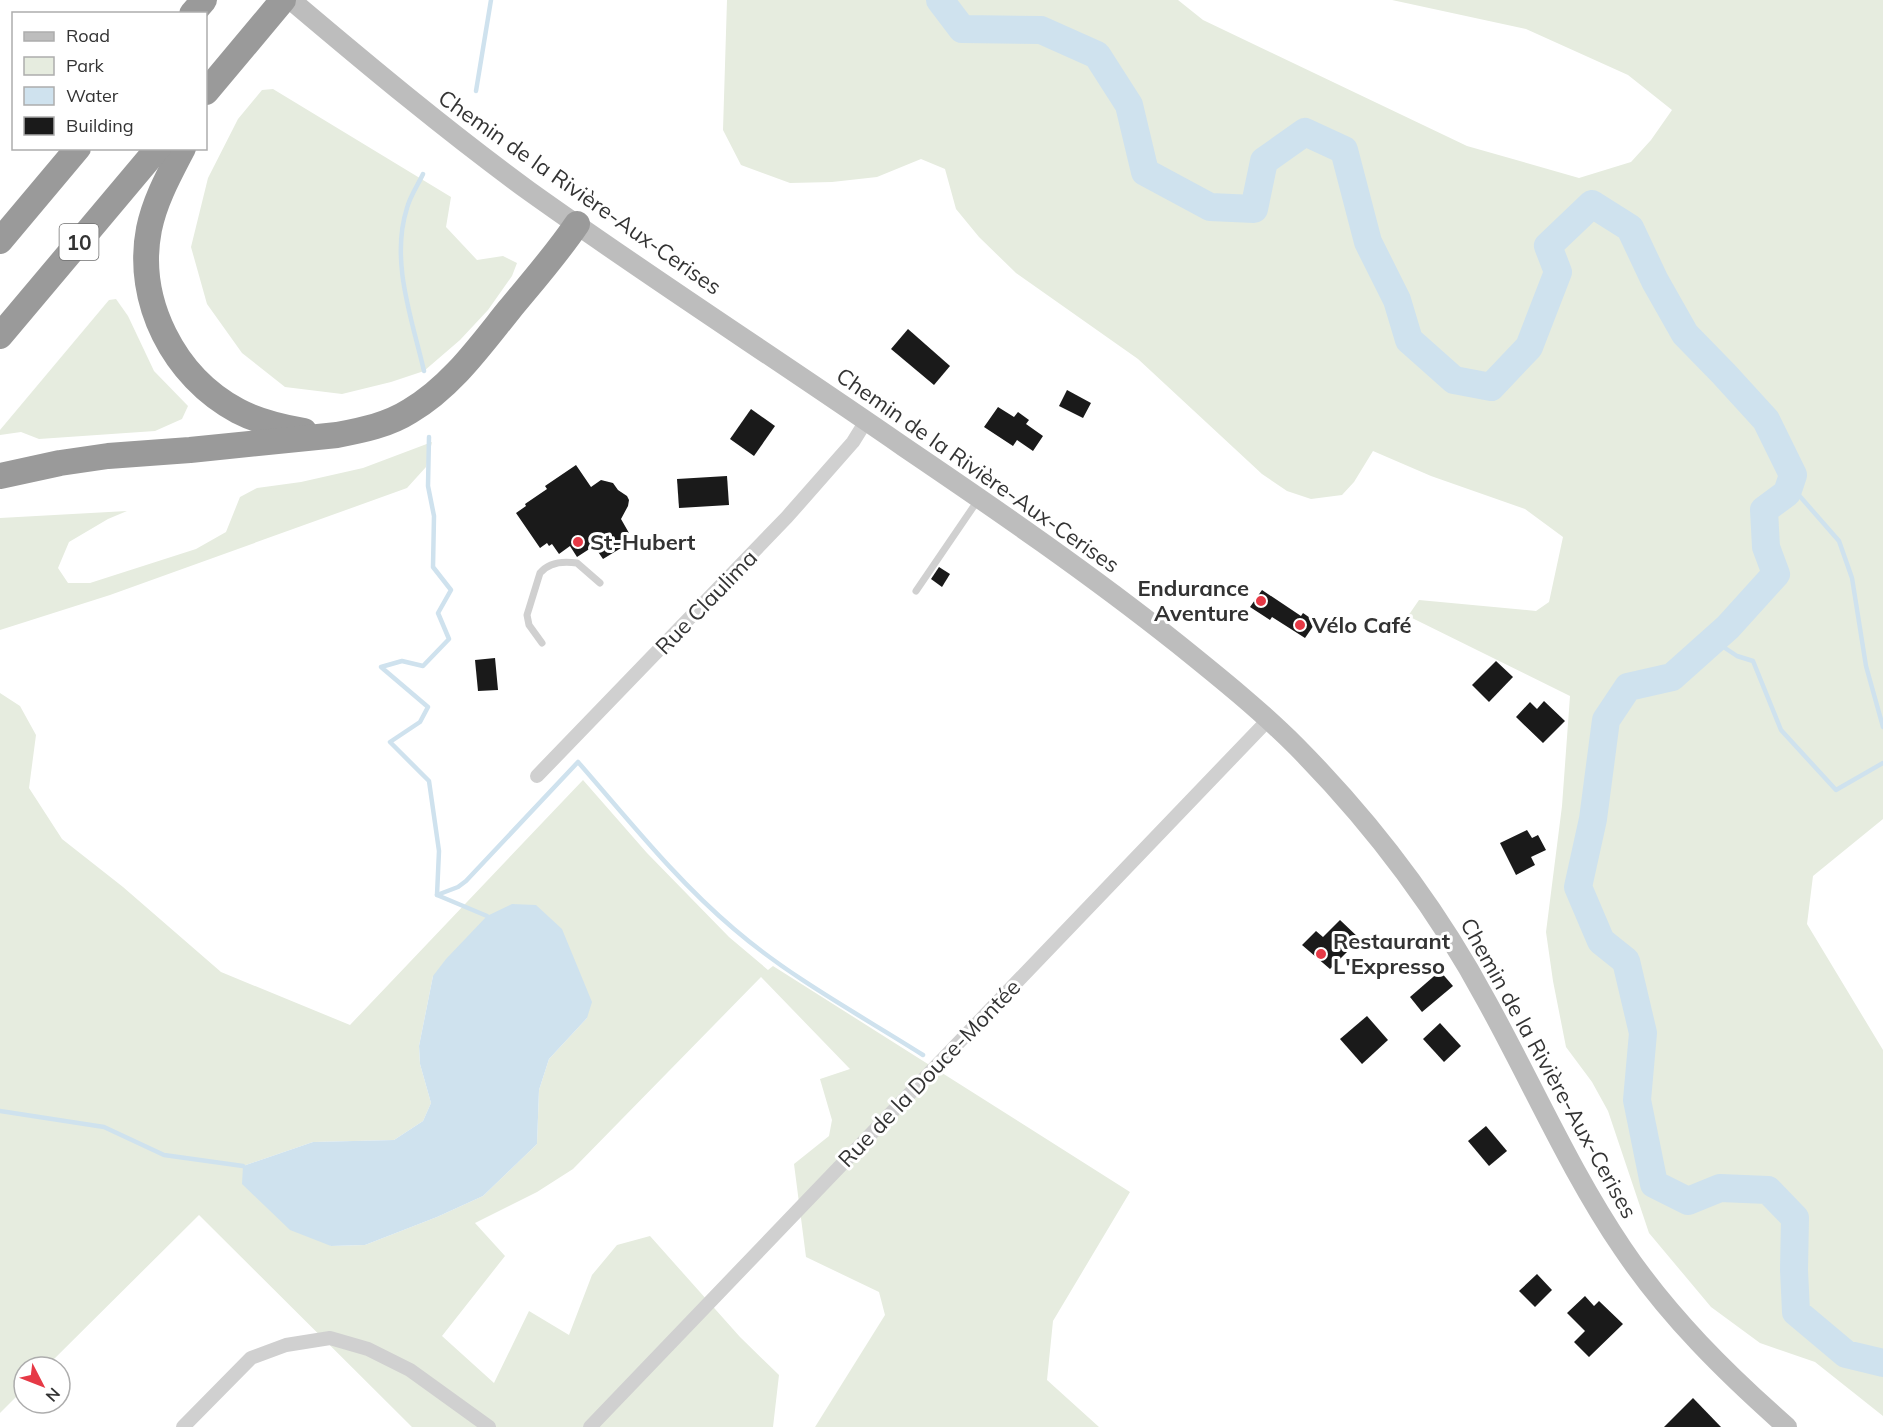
<svg xmlns="http://www.w3.org/2000/svg" width="1883" height="1427" viewBox="0 0 1883 1427" font-family="Mulish,sans-serif">
  <style>
    .green { fill: #e6ecdf; fill-rule: evenodd }
    .water { fill: #cfe2ee }
    .lines { fill: none; stroke-linecap: round; stroke-linejoin: round }
    .stream { stroke: #cfe2ee; stroke-width: 4.5 }
    .river { stroke: #cfe2ee; stroke-width: 28 }
    .building { fill: #1a1a1a }
    .service { stroke: #d0d0d0; stroke-width: 7 }
    .minor { stroke: #d0d0d0; stroke-width: 14 }
    .secondary { stroke: #bdbdbd; stroke-width: 20 }
    .motorway { stroke: #9a9a9a; stroke-width: 26 }
    .poi-dot { fill: #e63946; stroke: #fff; stroke-width: 2 }
    .labels { text-anchor: middle; dominant-baseline: central; stroke-width: 6; stroke-linejoin: round; paint-order: stroke }
    .shield { fill: #fff; stroke: #707070; stroke-width: 1.5 }
    .shield-label { font-size: 21px; font-weight: bold; fill: #333 }
    .street-label { font-size: 22px; fill: #333; stroke: #fff }
    .poi-label { font-size: 22px; font-weight: bold; fill: #333; stroke: #fff; text-anchor: start }
  </style>
  <rect width="100%" height="100%" fill="#fff"/>
  <!-- green -->
  <g class="green">
    <path d="M 727,0 L 1178,0 L 1203,20 L 1467,146 L 1579,178 L 1631,162 L 1651,140 L 1672,110 L 1628,75 L 1526,29 L 1392,0 L 1883,0 L 1883,819 L 1813,876 L 1807,924 L 1883,1050 L 1883,1416 L 1815,1362 L 1760,1343 L 1711,1307 L 1649,1233 L 1608,1111 L 1592,1082 L 1566,1047 L 1553,981 L 1546,932 L 1562,806 L 1570,696 L 1408,616 L 1419,600 L 1536,611 L 1549,602 L 1563,537 L 1525,509 L 1431,476 L 1373,451 L 1354,482 L 1342,495 L 1311,499 L 1287,491 L 1262,474 L 1138,359 L 1016,273 L 979,237 L 956,209 L 945,169 L 921,159 L 877,177 L 832,182 L 790,183 L 741,165 L 723,130 Z"/>
    <path d="M 273,89 L 451,197 L 446,227 L 477,260 L 503,256 L 517,263 L 512,276 L 488,310 L 460,340 L 424,371 L 391,382 L 342,394 L 285,387 L 242,353 L 207,304 L 191,247 L 208,178 L 238,119 L 262,90 Z"/>
    <path d="M 116,299 L 128,316 L 154,371 L 188,406 L 182,419 L 155,431 L 39,439 L 21,432 L 0,435 L 0,430 L 109,300 Z"/>
    <path d="M 432,442 L 426,467 L 407,488 L 110,595 L 0,630 L 0,518 L 127,511 L 108,519 L 69,542 L 58,568 L 68,583 L 90,583 L 196,549 L 226,532 L 240,497 L 257,488 L 301,482 L 363,468 Z"/>
    <path d="M 0,693 L 20,706 L 36,735 L 29,788 L 62,839 L 123,887 L 221,972 L 350,1025 L 583,780 L 647,853 L 729,937 L 768,970 L 773,966 L 1130,1192 L 1053,1321 L 1047,1380 L 1099,1427 L 815,1427 L 885,1315 L 879,1292 L 806,1257 L 794,1164 L 829,1136 L 832,1120 L 820,1079 L 850,1069 L 761,977 L 573,1169 L 537,1192 L 475,1223 L 505,1256 L 442,1336 L 494,1383 L 529,1311 L 569,1335 L 592,1275 L 617,1245 L 650,1236 L 740,1337 L 779,1375 L 773,1427 L 412,1427 L 199,1215 L 46,1367 L 24,1367 L 24,1389 L 0,1413 ZM 433,976 L 587,1018 L 549,1059 L 539,1090 L 537,1144 L 483,1196 L 437,1217 L 365,1245 L 331,1246 L 243,1166 L 313,1142 L 394,1140 L 423,1121 L 431,1103 L 420,1064 L 419,1046 Z"/>
  </g>
  <!-- water -->
  <path class="water" d="M 512,904 L 536,905 L 562,929 L 592,1002 L 587,1018 L 549,1059 L 539,1090 L 537,1144 L 483,1196 L 437,1217 L 365,1245 L 331,1246 L 290,1230 L 242,1184 L 243,1166 L 313,1142 L 394,1140 L 423,1121 L 431,1103 L 420,1064 L 419,1046 L 433,976 L 446,959 L 487,916 Z"/>
  <g class="lines">
    <!-- stream -->
    <g class="stream">
      <path d="M 476,91 L 491,0"/>
      <path d="M 423,174 C 418,185 410,196 407,208 C 390,261 412,319 424,371"/>
      <path d="M 429,437 L 428,486 L 434,516 L 433,567 L 451,590 L 438,613 L 449,639 L 423,666 L 402,661 L 381,667 L 428,707 L 420,722 L 390,742 L 429,781 L 439,851 L 437,895 L 487,916"/>
      <path d="M 1790,485 L 1839,541 L 1852,578 L 1866,666 L 1883,727"/>
      <path d="M 1713,640 L 1737,656 L 1753,661 L 1781,730 L 1836,790 L 1883,763"/>
      <path d="M 437,895 L 458,887 L 466,881 L 578,762 C 628,819 676,880 734,929 C 791,978 860,1015 923,1055"/>
      <path d="M 0,1111 L 104,1127 L 164,1155 L 243,1166"/>
    </g>
    <!-- river -->
    <path class="river" d="M 940,0 L 962,29 L 1041,30 L 1097,55 L 1129,105 L 1145,172 L 1210,207 L 1254,209 L 1264,161 L 1305,132 L 1344,150 L 1368,242 L 1397,300 L 1409,340 L 1454,380 L 1491,387 L 1529,347 L 1558,272 L 1548,246 L 1592,204 L 1630,228 L 1655,281 L 1685,334 L 1724,374 L 1766,420 L 1793,475 L 1787,493 L 1764,510 L 1766,547 L 1776,574 L 1728,627 L 1672,677 L 1628,687 L 1606,720 L 1593,819 L 1578,887 L 1601,941 L 1626,961 L 1643,1033 L 1637,1100 L 1654,1184 L 1688,1201 L 1720,1188 L 1768,1190 L 1795,1218 L 1794,1270 L 1796,1312 L 1846,1354 L 1883,1363"/>
  </g>
  <!-- building -->
  <g class="building">
    <path d="M 908,329 L 950,366 L 934,385 L 891,349 Z"/>
    <path d="M 1067,390 L 1091,403 L 1083,418 L 1059,406 Z"/>
    <path d="M 998,407 L 1014,417 L 1018,412 L 1029,420 L 1026,424 L 1043,436 L 1033,451 L 1017,440 L 1013,446 L 984,427 Z"/>
    <path d="M 751,409 L 775,426 L 754,456 L 730,439 Z"/>
    <path d="M 576,465 L 591,487 L 601,480 L 613,483 L 618,490 L 627,496 L 629,500 L 628,506 L 621,519 L 629,533 L 621,538 L 626,545 L 603,559 L 594,546 L 577,557 L 570,546 L 559,554 L 552,544 L 549,546 L 547,543 L 540,548 L 516,513 L 526,506 L 525,504 L 547,489 L 545,486 Z"/>
    <path d="M 727,476 L 729,505 L 679,508 L 677,479 Z"/>
    <path d="M 939,567 L 950,574 L 942,587 L 931,579 Z"/>
    <path d="M 1262,590 L 1301,616 L 1303,613 L 1316,622 L 1305,638 L 1272,617 L 1270,620 L 1250,607 Z"/>
    <path d="M 495,658 L 498,690 L 478,691 L 475,660 Z"/>
    <path d="M 1496,661 L 1513,677 L 1489,702 L 1472,685 Z"/>
    <path d="M 1544,701 L 1565,721 L 1543,743 L 1516,717 L 1530,702 L 1537,709 Z"/>
    <path d="M 1527,830 L 1532,838 L 1538,835 L 1546,850 L 1531,857 L 1535,865 L 1516,875 L 1500,843 Z"/>
    <path d="M 1340,920 L 1360,939 L 1330,969 L 1302,945 L 1316,931 L 1323,937 Z"/>
    <path d="M 1440,971 L 1453,986 L 1422,1012 L 1410,997 Z"/>
    <path d="M 1367,1016 L 1388,1040 L 1362,1064 L 1340,1039 Z"/>
    <path d="M 1440,1023 L 1461,1046 L 1444,1062 L 1423,1039 Z"/>
    <path d="M 1486,1126 L 1507,1151 L 1489,1166 L 1468,1141 Z"/>
    <path d="M 1537,1274 L 1552,1290 L 1535,1307 L 1519,1291 Z"/>
    <path d="M 1585,1296 L 1594,1306 L 1599,1301 L 1623,1324 L 1589,1357 L 1574,1342 L 1585,1331 L 1567,1313 Z"/>
    <path d="M 1693,1398 L 1721,1427 L 1664,1427 Z"/>
  </g>
  <g class="lines">
    <!-- service -->
    <g class="service">
      <path d="M 916,591 L 978,500"/>
      <path d="M 542,643 L 529,625 L 527,615 L 540,573 C 549,562 564,561 577,563 L 600,583"/>
    </g>
    <!-- minor -->
    <g class="minor">
      <path d="M 537,776 L 787,517 L 853,442 L 866,421"/>
      <path d="M 183,1427 L 251,1358 L 286,1345 L 330,1338 L 368,1349 L 410,1370 L 489,1427"/>
      <path d="M 590,1427 L 1269,719"/>
    </g>
    <!-- secondary -->
    <path class="secondary" d="M 291,0 C 369,66 447,131 529,191 C 652,279 780,361 904,447 C 997,510 1090,574 1178,644 C 1219,677 1260,710 1297,747 C 1371,822 1436,907 1486,1000 C 1532,1083 1570,1171 1623,1249 C 1669,1317 1726,1373 1787,1427"/>
    <!-- motorway -->
    <g class="motorway">
      <path d="M 192,14 L 204,0"/>
      <path d="M 206,92 L 283,0"/>
      <path d="M 183,148 C 169,175 155,200 149,229 C 135,301 174,377 238,411 C 259,422 281,427 304,431"/>
      <path d="M 0,241 L 78,148"/>
      <path d="M 0,336 L 158,148"/>
      <path d="M 0,476 L 60,463 L 108,456 L 190,450 L 337,435 C 363,430 388,425 410,411 C 451,387 480,346 509,310 C 532,282 556,255 577,224"/>
    </g>
  </g>
  <!-- markers -->
  <g class="poi-dot">
    <circle cx="578" cy="542" r="6"/>
    <circle cx="1261" cy="601" r="6"/>
    <circle cx="1300" cy="625" r="6"/>
    <circle cx="1321" cy="954" r="6"/>
  </g>
  <g class="labels">
    <!-- shield labels -->
    <rect class="shield" x="59.5" y="224" width="39" height="36" rx="4.5"/>
    <g class="shield-label">
      <text x="79" y="242">10</text>
    </g>
    <!-- street labels -->
    <g class="street-label">
      <text transform="translate(580 192) rotate(35)">Chemin de la Rivière-Aux-Cerises</text>
      <text transform="translate(978 470) rotate(35)">Chemin de la Rivière-Aux-Cerises</text>
      <text transform="translate(706 602) rotate(-46)">Rue Claulima</text>
      <text transform="translate(1549 1068) rotate(61)">Chemin de la Rivière-Aux-Cerises</text>
      <text transform="translate(929 1073) rotate(-46)">Rue de la Douce-Montée</text>
    </g>
    <!-- poi labels -->
    <g class="poi-label">
      <text x="590" y="542">St-Hubert</text>
      <text x="1249" y="588" text-anchor="end">Endurance<tspan x="1249" dy="25">Aventure</tspan></text>
      <text x="1312" y="625">Vélo Café</text>
      <text x="1333" y="941">Restaurant<tspan x="1333" dy="25">L'Expresso</tspan></text>
    </g>
  </g>
  <!-- legend -->
  <rect x="12" y="12" width="195" height="138" fill="#ffffff" stroke="#adadad" stroke-width="1.5"/>
  <rect x="24" y="32" width="30" height="9" fill="#bdbdbd" stroke="#adadad" stroke-width="1.5"/>
  <text x="66" y="42" font-size="18" fill="#333333">Road</text>
  <rect x="24" y="57" width="30" height="18" fill="#e6ecdf" stroke="#adadad" stroke-width="1.5"/>
  <text x="66" y="72" font-size="18" fill="#333333">Park</text>
  <rect x="24" y="87" width="30" height="18" fill="#cfe2ee" stroke="#adadad" stroke-width="1.5"/>
  <text x="66" y="102" font-size="18" fill="#333333">Water</text>
  <rect x="24" y="117" width="30" height="18" fill="#1a1a1a" stroke="#adadad" stroke-width="1.5"/>
  <text x="66" y="132" font-size="18" fill="#333333">Building</text>
  <!-- north arrow -->
  <g transform="translate(42 1385) rotate(132)"><circle r="28" fill="#ffffff" stroke="#adadad" stroke-width="1.5"/>
  <path d="M0-4.5L10 22L0 15L-10 22Z" fill="#e63946"/>
  <text y="-9" font-size="16" font-weight="bold" text-anchor="middle" fill="#333333">N</text>
  </g>
</svg>
